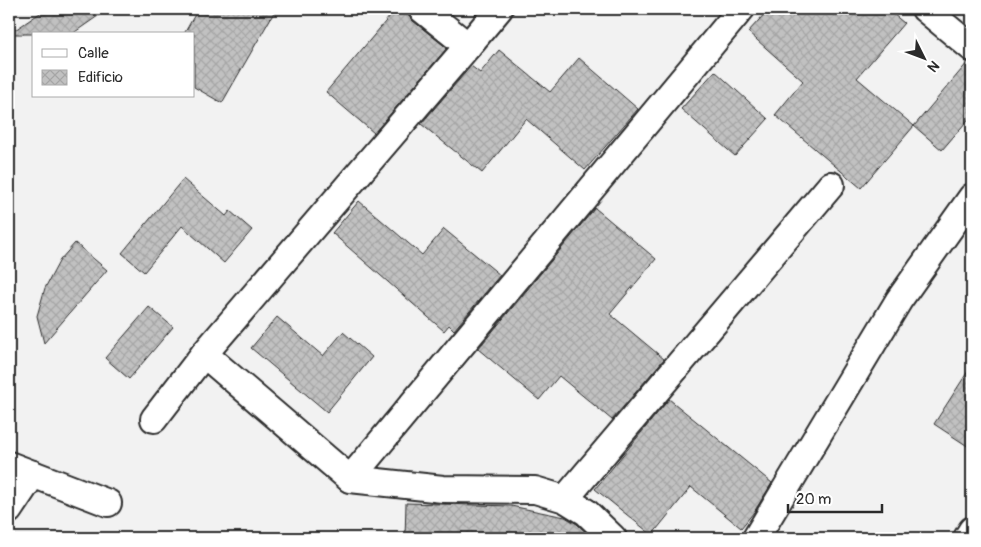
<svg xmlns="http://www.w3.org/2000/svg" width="981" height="547" viewBox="0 0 981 547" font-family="Pangolin,sans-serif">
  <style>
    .building { fill: url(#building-cross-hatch); stroke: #2b2b2b }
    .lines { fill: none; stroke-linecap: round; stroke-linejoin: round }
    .minor-casing { stroke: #2b2b2b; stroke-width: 30 }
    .minor { stroke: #fff; stroke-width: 26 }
  </style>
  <defs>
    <pattern id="building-cross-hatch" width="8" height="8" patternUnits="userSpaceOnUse" patternTransform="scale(1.25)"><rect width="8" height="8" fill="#c1c1c1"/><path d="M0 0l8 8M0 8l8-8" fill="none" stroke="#a6a6a6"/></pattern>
  </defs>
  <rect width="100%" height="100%" fill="#f2f2f2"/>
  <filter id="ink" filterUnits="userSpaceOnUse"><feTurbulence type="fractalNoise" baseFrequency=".02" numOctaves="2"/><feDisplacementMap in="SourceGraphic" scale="10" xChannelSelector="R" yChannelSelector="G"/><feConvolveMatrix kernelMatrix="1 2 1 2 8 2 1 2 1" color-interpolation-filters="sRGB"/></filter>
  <g filter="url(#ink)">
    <!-- building -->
    <g class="building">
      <path d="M 46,9 L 108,9 L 72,34 L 9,34 Z"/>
      <path d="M 198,9 L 276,9 L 222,103 L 194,87 L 194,34 L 184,34 Z"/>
      <path d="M 396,9 L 402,9 L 413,21 L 447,48 L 374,133 L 326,92 Z"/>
      <path d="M 769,9 L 887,9 L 904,23 L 857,78 L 914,126 L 861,188 L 775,115 L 803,81 L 748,32 Z"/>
      <path d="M 499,50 L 550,92 L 579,58 L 638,109 L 585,170 L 526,119 L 482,173 L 421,124 L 471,66 L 480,73 Z"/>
      <path d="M 968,62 L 972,63 L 972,115 L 942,150 L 914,126 Z"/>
      <path d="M 715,71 L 768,119 L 735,156 L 681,109 Z"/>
      <path d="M 183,179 L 226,216 L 230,211 L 252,230 L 224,263 L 182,226 L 144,272 L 122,253 Z"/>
      <path d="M 359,201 L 422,255 L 444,229 L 500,275 L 454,330 L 449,325 L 444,331 L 332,233 Z"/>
      <path d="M 595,208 L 656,259 L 610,314 L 664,359 L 612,420 L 559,376 L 539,400 L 478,349 Z"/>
      <path d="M 75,243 L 107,270 L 44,343 L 37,316 L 45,288 L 60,260 Z"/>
      <path d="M 149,307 L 173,327 L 129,379 L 105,358 Z"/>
      <path d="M 277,317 L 323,356 L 343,332 L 372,357 L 327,412 L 251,348 Z"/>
      <path d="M 972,365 L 972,449 L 934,424 Z"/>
      <path d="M 669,399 L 772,483 L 754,512 L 741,528 L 691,487 L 652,535 L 595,489 Z"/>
      <path d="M 406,503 L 511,506 L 565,517 L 577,524 L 592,538 L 405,538 Z"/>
    </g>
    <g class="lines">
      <!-- minor casing -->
      <g class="minor-casing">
        <g id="minor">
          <path d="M 422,9 L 468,46 L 499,9"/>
          <path d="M 925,9 L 972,48"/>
          <path d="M 204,354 L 350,479 L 443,489 L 535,490 L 565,499 L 586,512 L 613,538"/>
          <path d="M 154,419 L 204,354 L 468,46"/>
          <path d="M 9,465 L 108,503"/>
          <path d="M 350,479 L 741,9"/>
          <path d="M 565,499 L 831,185"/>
          <path d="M 9,510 L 33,474"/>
          <path d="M 756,538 L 899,300 L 972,197"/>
          <path d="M 967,538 L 972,530"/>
        </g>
      </g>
      <!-- minor -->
      <use href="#minor" class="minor"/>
    </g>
  </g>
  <!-- margin -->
  <rect width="981" height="547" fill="none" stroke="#fff" stroke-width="30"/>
  <rect x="15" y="15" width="951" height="517" fill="none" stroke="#2b2b2b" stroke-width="2" filter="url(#ink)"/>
  <!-- legend -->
  <rect x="32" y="32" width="162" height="65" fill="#ffffff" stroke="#aaaaaa"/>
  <rect x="42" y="49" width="25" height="8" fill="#ffffff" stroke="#aaaaaa"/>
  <text x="78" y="58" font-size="15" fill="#2b2b2b">Calle</text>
  <rect x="42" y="70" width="25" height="15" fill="url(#building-cross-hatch)" stroke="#aaaaaa"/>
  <text x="78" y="82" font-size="15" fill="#2b2b2b">Edificio</text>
  <!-- north arrow -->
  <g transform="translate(924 58) rotate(132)" stroke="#ffffff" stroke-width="4" paint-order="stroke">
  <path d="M0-4L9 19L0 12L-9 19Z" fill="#2b2b2b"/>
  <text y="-8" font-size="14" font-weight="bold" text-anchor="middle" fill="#2b2b2b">N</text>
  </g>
  <!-- scale -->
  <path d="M788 504v8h94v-8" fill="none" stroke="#2b2b2b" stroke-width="2.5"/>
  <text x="796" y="504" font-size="15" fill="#2b2b2b" stroke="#ffffff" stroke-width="4" paint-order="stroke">20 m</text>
</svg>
